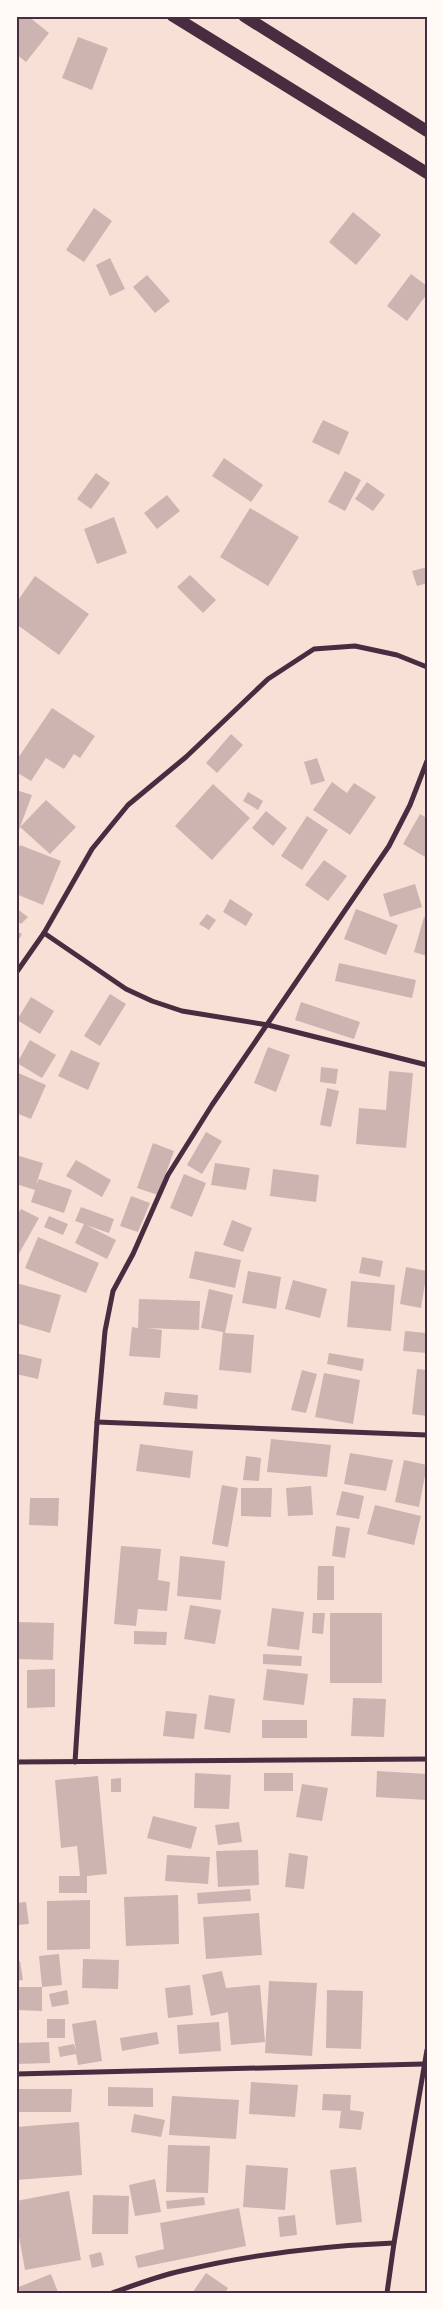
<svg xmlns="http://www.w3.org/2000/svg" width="443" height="2309" viewBox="0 0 443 2309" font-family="Signika,sans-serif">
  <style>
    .building { fill: #ccb4b1 }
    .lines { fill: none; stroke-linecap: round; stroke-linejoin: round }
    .minor { stroke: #4a2c40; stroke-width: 5 }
    .primary { stroke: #4a2c40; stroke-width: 12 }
    .neatline { fill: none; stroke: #4a2c40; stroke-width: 2 }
  </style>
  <rect width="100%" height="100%" fill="#f7e1d7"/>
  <!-- building -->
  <g class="building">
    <path d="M 19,16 L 28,16 L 49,33 L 26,62 L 16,54 L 16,19 Z"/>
    <path d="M 78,37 L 108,48 L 92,90 L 62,78 Z"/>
    <path d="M 94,208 L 112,221 L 84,262 L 66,250 Z"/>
    <path d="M 353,212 L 381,235 L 356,265 L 329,242 Z"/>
    <path d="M 110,258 L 125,289 L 110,296 L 96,265 Z"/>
    <path d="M 411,274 L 427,286 L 427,294 L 407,321 L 387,306 Z"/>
    <path d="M 147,275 L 170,301 L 155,313 L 133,287 Z"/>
    <path d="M 323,420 L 349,432 L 339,455 L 312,442 Z"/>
    <path d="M 224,458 L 263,485 L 251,502 L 212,476 Z"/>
    <path d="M 345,471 L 361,480 L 345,511 L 328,502 Z"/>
    <path d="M 96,473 L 110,483 L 91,509 L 77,499 Z"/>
    <path d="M 367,482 L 385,495 L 373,511 L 355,499 Z"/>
    <path d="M 167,495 L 180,511 L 157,529 L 144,513 Z"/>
    <path d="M 250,508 L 299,537 L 268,586 L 220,557 Z"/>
    <path d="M 114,517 L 127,553 L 97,564 L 84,529 Z"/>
    <path d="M 427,567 L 427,583 L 417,586 L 412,571 Z"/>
    <path d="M 190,575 L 216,600 L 203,613 L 177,587 Z"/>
    <path d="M 35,576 L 89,614 L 59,655 L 16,624 L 16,603 Z"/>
    <path d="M 52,708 L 95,736 L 80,758 L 74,754 L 64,769 L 46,758 L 31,781 L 16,772 L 16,761 Z"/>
    <path d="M 231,734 L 243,745 L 217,773 L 206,763 Z"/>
    <path d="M 317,758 L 325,781 L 311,785 L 304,762 Z"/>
    <path d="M 332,782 L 347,793 L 354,783 L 376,797 L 350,835 L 313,810 Z"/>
    <path d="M 213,784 L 250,818 L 212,860 L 175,826 Z"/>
    <path d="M 16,790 L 32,795 L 20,827 L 46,800 L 76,827 L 50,854 L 20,827 L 16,838 Z"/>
    <path d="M 248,792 L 263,801 L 258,810 L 243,801 Z"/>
    <path d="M 266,811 L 287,828 L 273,846 L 252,828 Z"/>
    <path d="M 420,814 L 427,818 L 427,858 L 403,844 Z"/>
    <path d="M 307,816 L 328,830 L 302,870 L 281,856 Z"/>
    <path d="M 20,845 L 61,861 L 43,905 L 16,894 L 16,854 Z"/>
    <path d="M 324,860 L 347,876 L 328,901 L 305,885 Z"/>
    <path d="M 415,884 L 422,907 L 390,917 L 383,894 Z"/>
    <path d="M 230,899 L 253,914 L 246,926 L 223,912 Z"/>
    <path d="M 16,908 L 28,917 L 21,924 L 16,920 Z"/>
    <path d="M 356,909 L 398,925 L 386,955 L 344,939 Z"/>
    <path d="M 207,914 L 216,920 L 209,930 L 199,924 Z"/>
    <path d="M 424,917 L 427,918 L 427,956 L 414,952 Z"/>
    <path d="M 16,931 L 22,934 L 16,944 Z"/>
    <path d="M 339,963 L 416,980 L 412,998 L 335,981 Z"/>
    <path d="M 110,994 L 126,1004 L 100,1046 L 84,1036 Z"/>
    <path d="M 31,997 L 54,1011 L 40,1034 L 17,1020 Z"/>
    <path d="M 301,1002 L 360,1022 L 354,1039 L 295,1020 Z"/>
    <path d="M 30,1040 L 56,1055 L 42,1078 L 17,1063 Z"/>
    <path d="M 268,1047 L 290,1055 L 276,1092 L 254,1083 Z"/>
    <path d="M 71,1050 L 100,1063 L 88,1090 L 58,1076 Z"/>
    <path d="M 321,1067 L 338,1069 L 336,1084 L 320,1082 Z"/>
    <path d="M 389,1071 L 413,1073 L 406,1148 L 356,1144 L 359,1108 L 386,1110 Z"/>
    <path d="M 16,1072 L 46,1085 L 31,1119 L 16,1113 Z"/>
    <path d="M 327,1088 L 339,1091 L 331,1127 L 320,1125 Z"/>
    <path d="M 206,1132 L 222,1141 L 202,1174 L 187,1165 Z"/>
    <path d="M 153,1143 L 174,1151 L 158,1195 L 137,1188 Z"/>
    <path d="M 16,1155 L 43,1163 L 36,1185 L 39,1179 L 72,1190 L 64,1213 L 31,1202 L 35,1190 L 16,1184 Z"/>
    <path d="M 76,1160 L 111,1180 L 102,1197 L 66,1176 Z"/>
    <path d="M 215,1163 L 250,1168 L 246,1190 L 211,1185 Z"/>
    <path d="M 273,1169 L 319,1175 L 316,1202 L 270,1196 Z"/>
    <path d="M 184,1174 L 206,1183 L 192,1217 L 170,1208 Z"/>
    <path d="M 131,1196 L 150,1203 L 138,1232 L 120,1226 Z"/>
    <path d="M 81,1207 L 114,1219 L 109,1233 L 86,1225 L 116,1240 L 107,1259 L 75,1243 L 84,1224 L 75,1221 Z"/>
    <path d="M 21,1209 L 39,1218 L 16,1259 L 16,1217 Z"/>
    <path d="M 49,1216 L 68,1224 L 63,1235 L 44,1227 Z"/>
    <path d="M 232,1220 L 252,1228 L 243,1252 L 223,1245 Z"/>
    <path d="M 38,1237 L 99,1263 L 86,1293 L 25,1268 Z"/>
    <path d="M 195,1251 L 241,1260 L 235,1288 L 189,1278 Z"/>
    <path d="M 362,1257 L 383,1261 L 380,1277 L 359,1273 Z"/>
    <path d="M 406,1267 L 427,1271 L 421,1308 L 400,1304 Z"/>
    <path d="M 248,1271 L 281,1277 L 276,1309 L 242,1303 Z"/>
    <path d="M 293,1280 L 327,1289 L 320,1318 L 285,1309 Z"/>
    <path d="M 351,1281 L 395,1285 L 391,1331 L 347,1327 Z"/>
    <path d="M 16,1283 L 61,1295 L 50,1333 L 16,1323 Z"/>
    <path d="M 209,1289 L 233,1295 L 225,1333 L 254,1335 L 251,1373 L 219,1370 L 223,1332 L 201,1328 Z"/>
    <path d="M 139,1299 L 200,1301 L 199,1330 L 147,1328 L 162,1330 L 160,1358 L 129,1356 L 132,1327 L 138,1328 Z"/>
    <path d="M 405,1331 L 427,1333 L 427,1353 L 403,1351 Z"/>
    <path d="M 16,1353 L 42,1359 L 38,1379 L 16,1374 Z"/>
    <path d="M 329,1353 L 364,1359 L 362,1371 L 327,1364 Z"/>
    <path d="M 417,1369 L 427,1370 L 427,1416 L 412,1414 Z"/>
    <path d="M 302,1370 L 317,1374 L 306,1413 L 291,1410 Z"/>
    <path d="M 324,1373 L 360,1380 L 353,1424 L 315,1417 Z"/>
    <path d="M 165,1392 L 198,1395 L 197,1409 L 163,1405 Z"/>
    <path d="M 271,1439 L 331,1445 L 327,1477 L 267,1472 Z"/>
    <path d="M 140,1444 L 193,1451 L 190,1478 L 136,1471 Z"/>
    <path d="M 350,1453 L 393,1460 L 386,1491 L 344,1484 Z"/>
    <path d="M 246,1456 L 261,1458 L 259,1481 L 243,1480 Z"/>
    <path d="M 404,1460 L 427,1465 L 419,1507 L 395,1502 Z"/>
    <path d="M 222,1485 L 238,1488 L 228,1547 L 212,1544 Z"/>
    <path d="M 311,1486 L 313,1515 L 288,1516 L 286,1488 Z"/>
    <path d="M 241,1488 L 272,1488 L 271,1517 L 241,1516 Z"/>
    <path d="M 342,1491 L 364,1496 L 359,1519 L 336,1515 Z"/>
    <path d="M 30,1498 L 59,1498 L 58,1526 L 29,1525 Z"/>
    <path d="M 375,1505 L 421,1516 L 414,1545 L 367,1534 Z"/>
    <path d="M 336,1526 L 350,1528 L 345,1558 L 332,1556 Z"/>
    <path d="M 121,1546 L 161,1549 L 158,1580 L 170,1582 L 167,1611 L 138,1609 L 136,1626 L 114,1624 Z"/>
    <path d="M 180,1556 L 225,1561 L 221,1600 L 177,1596 Z"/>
    <path d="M 318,1566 L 334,1566 L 334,1600 L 317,1600 Z"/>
    <path d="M 190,1605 L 221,1610 L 215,1644 L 184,1639 Z"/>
    <path d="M 272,1608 L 304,1612 L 299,1650 L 267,1646 Z"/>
    <path d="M 313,1613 L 325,1613 L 323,1634 L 312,1633 Z"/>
    <rect x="330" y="1613" width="52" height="70"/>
    <path d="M 16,1622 L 54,1623 L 53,1660 L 16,1659 Z"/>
    <path d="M 134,1631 L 167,1632 L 166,1645 L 134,1644 Z"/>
    <path d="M 263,1654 L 302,1656 L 301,1666 L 263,1664 Z"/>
    <path d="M 55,1669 L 55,1707 L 27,1708 L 27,1670 Z"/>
    <path d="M 267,1669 L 308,1674 L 304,1705 L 263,1700 Z"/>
    <path d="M 209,1695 L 235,1699 L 230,1733 L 204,1729 Z"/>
    <path d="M 353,1698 L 386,1699 L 384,1737 L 351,1736 Z"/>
    <path d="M 166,1711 L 197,1714 L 194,1739 L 163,1736 Z"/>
    <rect x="262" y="1720" width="45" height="18"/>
    <path d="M 377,1771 L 427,1774 L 427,1800 L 376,1797 Z"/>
    <path d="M 195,1773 L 231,1775 L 229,1809 L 194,1808 Z"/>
    <rect x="264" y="1773" width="29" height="18"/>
    <path d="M 98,1776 L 107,1874 L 87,1876 L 87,1893 L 59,1893 L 59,1876 L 80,1876 L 77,1846 L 61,1848 L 55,1780 Z"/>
    <path d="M 121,1778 L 121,1792 L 111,1792 L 111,1779 Z"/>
    <path d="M 302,1784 L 328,1788 L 322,1821 L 296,1817 Z"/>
    <path d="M 153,1816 L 197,1827 L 191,1849 L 147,1838 Z"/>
    <path d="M 239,1822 L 242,1842 L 218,1845 L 215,1825 Z"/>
    <path d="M 258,1850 L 259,1885 L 218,1887 L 216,1851 Z"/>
    <path d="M 289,1853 L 308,1856 L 304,1889 L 285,1887 Z"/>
    <path d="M 167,1855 L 210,1857 L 208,1884 L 165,1881 Z"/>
    <path d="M 250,1889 L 251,1901 L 198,1904 L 197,1893 Z"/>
    <path d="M 178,1895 L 179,1944 L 126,1946 L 124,1897 Z"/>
    <path d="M 90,1900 L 90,1949 L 47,1950 L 47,1901 Z"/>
    <path d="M 26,1902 L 29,1924 L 16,1925 L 16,1903 Z"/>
    <path d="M 259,1913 L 262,1955 L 206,1959 L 203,1917 Z"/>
    <path d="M 59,1954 L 62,1985 L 42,1987 L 39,1956 Z"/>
    <path d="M 83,1959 L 119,1960 L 118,1989 L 82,1988 Z"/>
    <path d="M 20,1961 L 23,1980 L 16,1981 L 16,1962 Z"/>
    <path d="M 222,1971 L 226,1988 L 260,1985 L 265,2042 L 231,2045 L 228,2012 L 211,2016 L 202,1975 Z"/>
    <path d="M 269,1981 L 317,1983 L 312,2056 L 265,2053 Z"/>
    <path d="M 190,1985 L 193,2015 L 168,2018 L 165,1988 Z"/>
    <path d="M 16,1987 L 42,1987 L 42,2011 L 16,2010 Z"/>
    <path d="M 67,1990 L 69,2004 L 52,2007 L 49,1994 Z"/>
    <path d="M 327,1990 L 363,1991 L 361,2049 L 326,2048 Z"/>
    <rect x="47" y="2019" width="18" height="19"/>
    <path d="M 96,2020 L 102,2061 L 78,2065 L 76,2054 L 60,2057 L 58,2047 L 74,2044 L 76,2051 L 72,2024 Z"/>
    <path d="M 219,2022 L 221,2051 L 179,2054 L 177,2025 Z"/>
    <path d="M 157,2032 L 159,2044 L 122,2051 L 120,2038 Z"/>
    <path d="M 49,2042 L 50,2063 L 16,2064 L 16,2043 Z"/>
    <path d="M 251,2082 L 298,2085 L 295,2117 L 249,2114 Z"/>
    <path d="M 108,2087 L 153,2088 L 153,2107 L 108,2106 Z"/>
    <path d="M 16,2089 L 72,2089 L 71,2112 L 16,2112 Z"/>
    <path d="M 323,2094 L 351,2095 L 350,2110 L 364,2112 L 361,2130 L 339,2128 L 341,2111 L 322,2110 Z"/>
    <path d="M 172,2096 L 239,2100 L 236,2139 L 169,2135 Z"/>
    <path d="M 134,2114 L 165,2120 L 161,2137 L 131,2132 Z"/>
    <path d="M 79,2122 L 82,2175 L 16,2180 L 16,2127 Z"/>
    <path d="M 168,2145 L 210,2146 L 208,2193 L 166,2192 Z"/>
    <path d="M 246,2165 L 288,2168 L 285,2210 L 243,2207 Z"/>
    <path d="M 356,2167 L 362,2222 L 336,2225 L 330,2170 Z"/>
    <path d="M 155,2179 L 161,2212 L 135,2216 L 129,2185 Z"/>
    <path d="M 69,2191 L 81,2260 L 25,2270 L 16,2220 L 16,2201 Z"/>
    <path d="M 93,2195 L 129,2196 L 128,2234 L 92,2234 Z"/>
    <path d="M 204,2197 L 205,2205 L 167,2209 L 166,2201 Z"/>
    <path d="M 239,2208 L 246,2246 L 138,2268 L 135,2256 L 164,2249 L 160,2223 Z"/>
    <path d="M 295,2215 L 297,2235 L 280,2237 L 278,2217 Z"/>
    <path d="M 101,2252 L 104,2265 L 92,2268 L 89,2255 Z"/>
    <path d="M 206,2273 L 228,2288 L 225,2293 L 192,2293 Z"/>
    <path d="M 51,2274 L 58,2292 L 16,2293 L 16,2288 Z"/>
  </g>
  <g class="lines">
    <!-- minor -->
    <g class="minor">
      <path d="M 44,933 L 126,989 L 152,1001 L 182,1011 L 268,1025 L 427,1065"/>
      <path d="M 16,973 L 44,933 L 92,849 L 128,805 L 186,757 L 268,679 L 314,649 L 355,646 L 397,655 L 427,667"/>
      <path d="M 97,1422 L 427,1435"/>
      <path d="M 16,1762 L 427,1759"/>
      <path d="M 75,1762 L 97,1422 L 105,1331 L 113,1291 L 133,1254 L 168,1175 L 212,1105 L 389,846 L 410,805 L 427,761"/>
      <path d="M 16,2074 L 424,2064"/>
      <path d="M 112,2293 C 135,2285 158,2276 181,2271 C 251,2254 322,2246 394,2243"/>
      <path d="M 387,2293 L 394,2243 L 427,2050"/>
    </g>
    <!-- primary -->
    <g class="primary">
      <path d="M 173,16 L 427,173"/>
      <path d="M 244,16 L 427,131"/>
    </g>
  </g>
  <!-- border -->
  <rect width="443" height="2309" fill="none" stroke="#fffaf5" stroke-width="35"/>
  <rect x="18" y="18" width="408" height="2274" class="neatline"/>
</svg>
